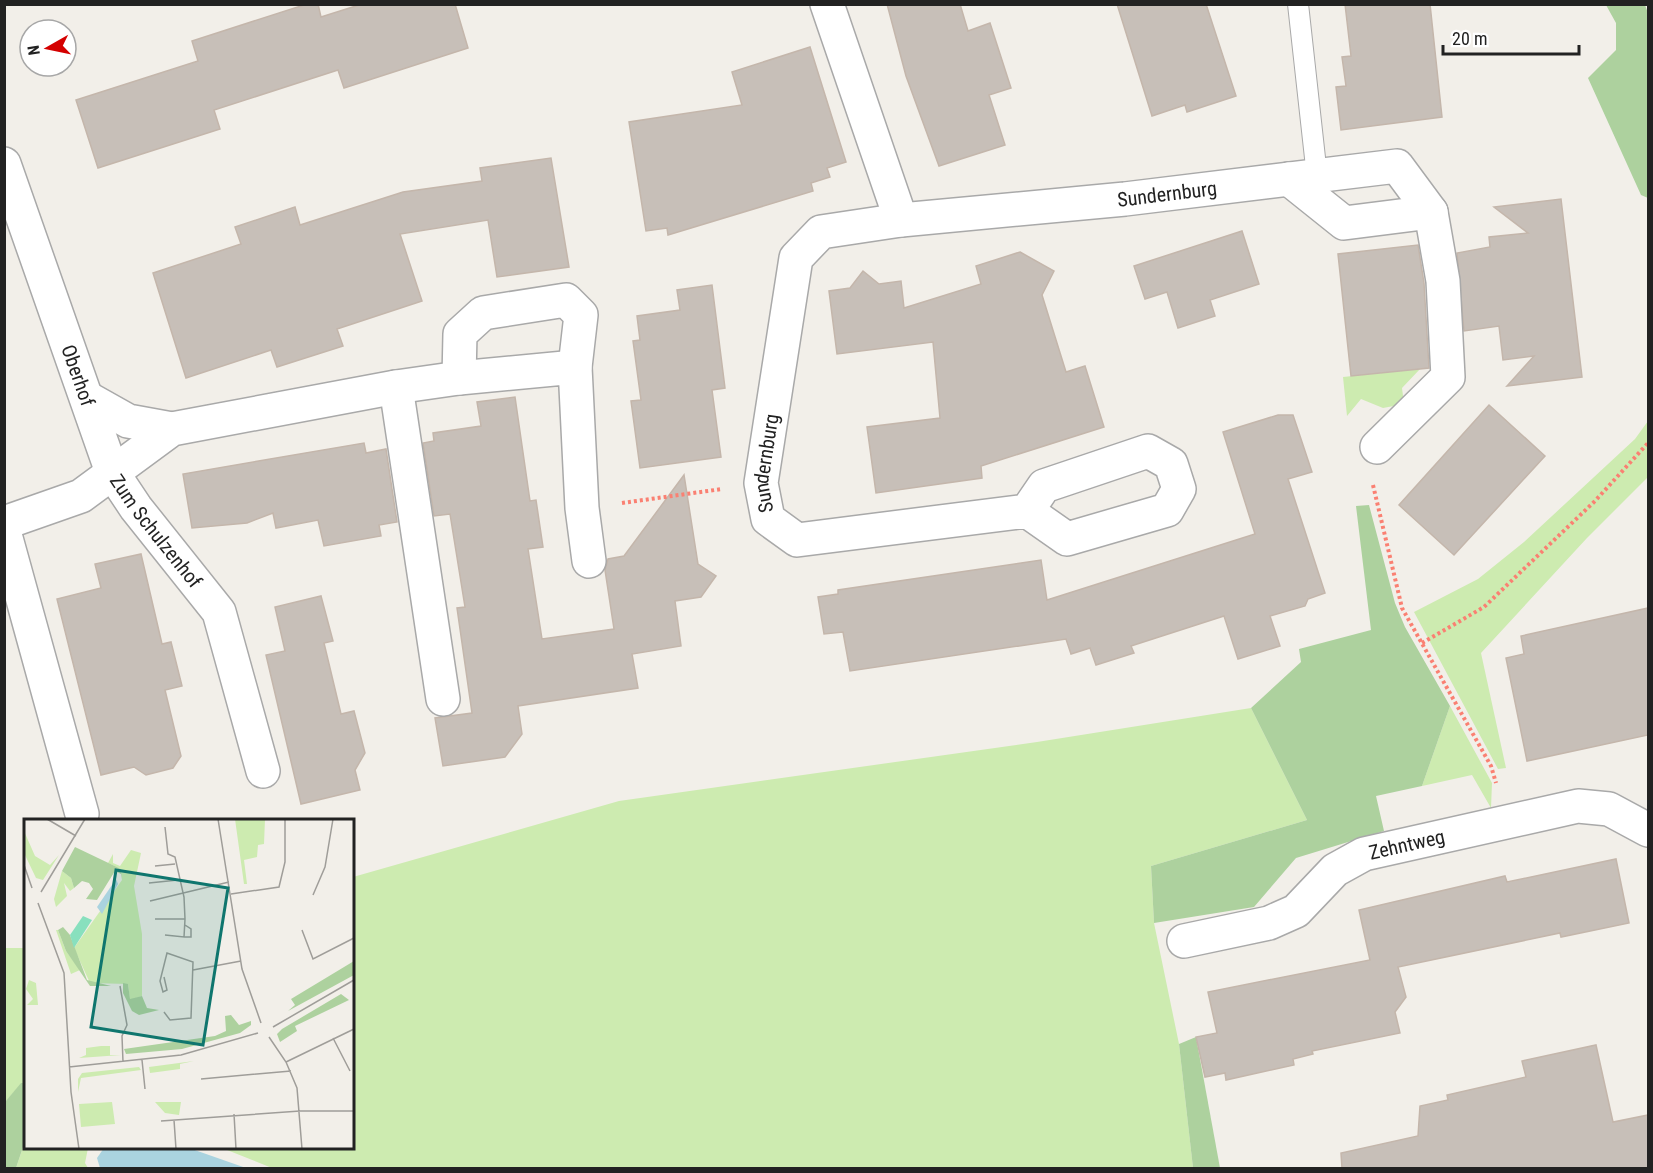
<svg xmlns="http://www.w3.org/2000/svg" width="1653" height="1173" viewBox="0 0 1653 1173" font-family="'Roboto Condensed',sans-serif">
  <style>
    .grass { fill: #cdebb0 }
    .forest { fill: #add19e }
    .water { fill: #aad3df }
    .building { fill: #c7bfb8; stroke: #c4b6ab; stroke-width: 1.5 }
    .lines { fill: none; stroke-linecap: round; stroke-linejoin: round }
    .service-casing { stroke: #a9a9a9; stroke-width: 22 }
    .minor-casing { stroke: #a9a9a9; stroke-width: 36 }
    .path { stroke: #fa8072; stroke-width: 4; stroke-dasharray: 3 3; stroke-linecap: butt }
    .service { stroke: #fff; stroke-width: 20 }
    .minor { stroke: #fff; stroke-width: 33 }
    .labels { text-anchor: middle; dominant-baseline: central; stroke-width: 4.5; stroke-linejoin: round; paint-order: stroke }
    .street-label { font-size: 20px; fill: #222; stroke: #fff }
    .inset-road { fill: none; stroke: #9f9d99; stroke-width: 1.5 }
    .view { fill: #0f766e; fill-opacity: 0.15; stroke: #0f766e; stroke-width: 3 }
    .inset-edge { fill: none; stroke: #222; stroke-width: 3 }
  </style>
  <rect width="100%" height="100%" fill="#f2efe9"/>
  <!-- grass -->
  <g class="grass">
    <path d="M 1420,369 L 1402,388 L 1404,404 L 1383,408 L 1361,399 L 1347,416 L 1343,377 Z"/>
    <path d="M 1648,421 L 1648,477 L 1587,538 L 1481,653 L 1506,768 L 1498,769 L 1414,612 L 1478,579 L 1524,542 L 1635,439 Z"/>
    <path d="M 1450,706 L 1492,783 L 1491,808 L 1472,775 L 1422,786 Z"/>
    <path d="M 1251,708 L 1307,820 L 1151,866 L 1154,923 L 1179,1044 L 1193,1168 L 272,1168 L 222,1148 L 352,1148 L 353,877 L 619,801 L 1037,742 Z"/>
    <path d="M 5,948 L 25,948 L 25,1083 L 21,1084 L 5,1102 Z"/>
    <path d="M 25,1141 L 26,1148 L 88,1148 L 85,1163 L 88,1168 L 16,1168 Z"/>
  </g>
  <!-- forest -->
  <g class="forest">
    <path d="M 1606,5 L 1645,5 L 1648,13 L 1648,198 L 1641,195 L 1588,78 L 1616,50 L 1616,23 Z"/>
    <path d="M 1369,505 L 1395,603 L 1405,627 L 1450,706 L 1422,786 L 1376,796 L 1384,831 L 1296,858 L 1254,907 L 1154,923 L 1151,866 L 1307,820 L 1251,708 L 1301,662 L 1299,649 L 1371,630 L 1356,506 Z"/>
    <path d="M 1196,1037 L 1220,1168 L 1193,1168 L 1179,1044 Z"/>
    <path d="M 21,1083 L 25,1083 L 25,1141 L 16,1168 L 5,1168 L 5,1102 Z"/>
  </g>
  <!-- water -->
  <path class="water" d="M 104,1148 L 189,1148 L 246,1168 L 100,1168 L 97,1158 Z"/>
  <!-- building -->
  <g class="building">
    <path d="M 307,4 L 318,4 L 321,17 L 362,4 L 455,4 L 468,48 L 344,88 L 338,70 L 214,110 L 220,129 L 98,168 L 76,100 L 198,61 L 192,41 Z"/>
    <path d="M 887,4 L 960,4 L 968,31 L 990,23 L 1011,88 L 989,95 L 1005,145 L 939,166 L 906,76 Z"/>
    <path d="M 1117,4 L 1206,4 L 1236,96 L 1187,112 L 1185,105 L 1152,116 Z"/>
    <path d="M 1345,4 L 1430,4 L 1442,117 L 1341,130 L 1336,87 L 1346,86 L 1342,57 L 1351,56 Z"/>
    <path d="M 810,47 L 846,162 L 827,168 L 830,177 L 811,183 L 813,191 L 668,235 L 667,228 L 646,231 L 629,122 L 742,105 L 732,72 Z"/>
    <path d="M 551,158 L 569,267 L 497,277 L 488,220 L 400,234 L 422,301 L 337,329 L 343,346 L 277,367 L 271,350 L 186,378 L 153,273 L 241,244 L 235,227 L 295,207 L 300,225 L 403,192 L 482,181 L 480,168 Z"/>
    <path d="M 1561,199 L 1582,377 L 1507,386 L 1534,356 L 1503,360 L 1499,326 L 1464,331 L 1457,253 L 1490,247 L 1489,237 L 1528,233 L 1494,207 Z"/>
    <path d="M 1242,231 L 1259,284 L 1210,300 L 1215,316 L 1178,328 L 1167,292 L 1145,299 L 1134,266 Z"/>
    <path d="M 1418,245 L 1424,283 L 1429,368 L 1351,376 L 1338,254 Z"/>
    <path d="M 1020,252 L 1054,271 L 1042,295 L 1066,372 L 1085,366 L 1104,427 L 981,466 L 982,478 L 876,493 L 867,427 L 940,418 L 933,342 L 837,354 L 829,291 L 850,288 L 863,271 L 879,284 L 901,281 L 904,308 L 981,284 L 976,266 Z"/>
    <path d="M 712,285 L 725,388 L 712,390 L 721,457 L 640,468 L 631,401 L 641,400 L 633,341 L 640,340 L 637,316 L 680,310 L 677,290 Z"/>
    <path d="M 515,397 L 530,501 L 536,500 L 543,547 L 528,549 L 542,639 L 614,629 L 605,570 L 608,559 L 624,556 L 684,475 L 698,564 L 716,576 L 701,597 L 675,601 L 681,646 L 632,654 L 638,688 L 518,706 L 522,734 L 505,757 L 443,766 L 435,718 L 472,713 L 457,608 L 465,607 L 450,514 L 434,516 L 423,443 L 434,441 L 433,433 L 481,426 L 477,402 Z"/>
    <path d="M 1489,405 L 1545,456 L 1454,555 L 1399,505 Z"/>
    <path d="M 1278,415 L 1293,415 L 1312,472 L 1288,479 L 1325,593 L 1308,599 L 1305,606 L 1270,616 L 1280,646 L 1238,659 L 1224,616 L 1131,646 L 1134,653 L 1096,665 L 1090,648 L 1071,654 L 1066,639 L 850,671 L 843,632 L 824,634 L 818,597 L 838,594 L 838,590 L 1041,560 L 1047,600 L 1255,534 L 1223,432 Z"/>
    <path d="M 364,443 L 366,453 L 386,449 L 397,522 L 379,525 L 381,536 L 324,546 L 318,520 L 276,528 L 273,513 L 247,523 L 192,528 L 183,474 Z"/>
    <path d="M 141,554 L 162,644 L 171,642 L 182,686 L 165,690 L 181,756 L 173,768 L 146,775 L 134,767 L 101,775 L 57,599 L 101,588 L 95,564 Z"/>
    <path d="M 321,596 L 333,641 L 324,643 L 341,714 L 354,711 L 365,753 L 355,770 L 360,790 L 301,804 L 266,655 L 285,651 L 275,607 Z"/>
    <path d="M 1648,608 L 1648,735 L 1527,761 L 1506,658 L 1524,654 L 1521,636 Z"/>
    <path d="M 1616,859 L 1629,923 L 1561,937 L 1560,933 L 1398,967 L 1406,997 L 1395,1012 L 1400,1033 L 1312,1051 L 1313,1054 L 1293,1059 L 1294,1065 L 1226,1080 L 1225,1073 L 1205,1077 L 1196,1037 L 1217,1033 L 1208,992 L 1370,960 L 1359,910 L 1505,876 L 1507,882 Z"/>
    <path d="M 1596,1045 L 1613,1122 L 1648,1115 L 1648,1168 L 1342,1168 L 1341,1153 L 1418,1136 L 1420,1106 L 1448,1100 L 1447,1095 L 1526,1077 L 1522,1061 Z"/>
  </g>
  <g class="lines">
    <!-- service casing -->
    <g class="service-casing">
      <path id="service" d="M 1298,4 L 1317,176"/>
    </g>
    <!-- minor casing -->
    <g class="minor-casing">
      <g id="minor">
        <path d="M 827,4 L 901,220"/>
        <path id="s1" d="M 4,164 L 112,472 L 136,508 L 219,612 L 263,771"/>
        <path d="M 1289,179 L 1344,223 L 1431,212"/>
        <path d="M 459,378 L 460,334 L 483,313 L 566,300 L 581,315 L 575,367"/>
        <path d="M 396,387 L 443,699"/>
        <path d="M 87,398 L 128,421 L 172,429"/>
        <path id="s2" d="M 1027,511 L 1044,486 L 1148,451 L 1171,464 L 1179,489 L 1167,510 L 1067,539 L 1027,511 L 797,540 L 768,519 L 761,483 L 796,258 L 821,232 L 901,220 L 1125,199 L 1397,166 L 1431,212 L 1443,281 L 1448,377 L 1377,447"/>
        <path d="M 4,523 L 81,496 L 172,429 L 396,387 L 459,378 L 575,367 L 582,508 L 589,561"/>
        <path d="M 4,531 L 82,814"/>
        <path id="s3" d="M 1184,941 L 1269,923 L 1296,911 L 1335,870 L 1364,854 L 1578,806 L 1609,809 L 1648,830"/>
      </g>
    </g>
    <!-- path -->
    <g class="path">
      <path d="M 1373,485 L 1402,608 L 1491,766 L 1496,783"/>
      <path d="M 622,503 L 722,489"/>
      <path d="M 1422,643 L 1484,607 L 1595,501 L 1648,443"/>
    </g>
    <!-- service -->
    <use href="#service" class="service"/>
    <!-- minor -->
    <use href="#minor" class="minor"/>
  </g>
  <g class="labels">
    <!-- street labels -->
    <g class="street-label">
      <text stroke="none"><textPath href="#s2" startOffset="1286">Sundernburg</textPath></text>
      <text stroke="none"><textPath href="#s1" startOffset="224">Oberhof</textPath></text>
      <text stroke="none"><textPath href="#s2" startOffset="694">Sundernburg</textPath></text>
      <text stroke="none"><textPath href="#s1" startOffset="400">Zum Schulzenhof</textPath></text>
      <text stroke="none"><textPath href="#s3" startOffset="250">Zehntweg</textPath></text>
    </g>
  </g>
  <!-- overview -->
  <g transform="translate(24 819)">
    <rect width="330" height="330" fill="#f2efe9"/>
    <path d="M 211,0 L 241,0 L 240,25 L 234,26 L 233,38 L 220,41 L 223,65 L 220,65 ZM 0,12 L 11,37 L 26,46 L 35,36 L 19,61 L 12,59 L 0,34 ZM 107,31 L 117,34 L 110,67 L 118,115 L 118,177 L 106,181 L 104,165 L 66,164 L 50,129 L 98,61 L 97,50 L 84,44 L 89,35 L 89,44 L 96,47 ZM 38,52 L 47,59 L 50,69 L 46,72 L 40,64 L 43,77 L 32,88 L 30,80 ZM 32,111 L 34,111 L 42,132 L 56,151 L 47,155 ZM 5,161 L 12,164 L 14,186 L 3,186 L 9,180 L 2,170 ZM 77,227 L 86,227 L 86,236 L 97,236 L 55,239 L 62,236 L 62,229 ZM 170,242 L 156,245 L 156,250 L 126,254 L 125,248 ZM 115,248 L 117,251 L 57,259 L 54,273 L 54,260 L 58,254 ZM 88,283 L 91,305 L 57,308 L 55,285 ZM 131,283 L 157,283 L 155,296 L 141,294 Z" fill="#cdebb0"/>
    <path d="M 51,28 L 97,50 L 98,61 L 97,55 L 91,52 L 73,81 L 62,80 L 69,70 L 65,64 L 58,62 L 50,69 L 47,59 L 38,52 ZM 39,108 L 46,116 L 63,161 L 87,167 L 66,167 L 42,132 L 34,111 ZM 330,142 L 330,156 L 264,192 L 271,186 L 267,180 ZM 99,164 L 104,165 L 106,180 L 118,177 L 123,189 L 135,191 L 115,196 L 108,192 L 99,174 ZM 317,175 L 325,181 L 271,207 L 273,212 L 256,223 L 253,215 L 258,210 ZM 207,196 L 215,206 L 227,202 L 227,206 L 216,214 L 158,230 L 102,235 L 100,230 L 191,217 L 202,212 L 201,197 Z" fill="#add19e"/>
    <path d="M 59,97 L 68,101 L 50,129 L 46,116 Z" fill="#88e0be"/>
    <path d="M 92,60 L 94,65 L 78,95 L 73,88 Z" fill="#aad3df"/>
    <path class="inset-road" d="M 23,0 L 52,17M 194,0 L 218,150 L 237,204M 141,8 L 144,35 L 151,38 L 160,78 L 161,100 L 160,118 L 141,116M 0,46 L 8,69M 131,47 L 151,45M 125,64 L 154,61M 17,73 L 61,0M 207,75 L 255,68 L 261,43 L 261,0M 289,76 L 301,48 L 309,0M 126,82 L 205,63M 14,84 L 40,154 L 47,273 L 55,330M 131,100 L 161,100M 278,111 L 289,140 L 330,119M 160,118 L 167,118 L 167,110 L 161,106M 169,151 L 217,142M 140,158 L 143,171 L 139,173 L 136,162 L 143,134 L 169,143 L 167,199 L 146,201 L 140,193M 96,167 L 103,206 L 98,217 L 99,243M 249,208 L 330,161M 245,218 L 262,243 L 273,269 L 278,330M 309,219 L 326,252M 118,241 L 121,270M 262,243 L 330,210M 45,248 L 157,236 L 234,214M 177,260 L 267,252M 210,295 L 212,330M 150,301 L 152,330M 137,302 L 276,292 L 330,292"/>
    <path class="view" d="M 92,51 L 204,69 L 179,226 L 67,208 Z"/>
    <rect width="330" height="330" class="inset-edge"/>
  </g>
  <!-- border -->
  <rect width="1653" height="1173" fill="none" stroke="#222222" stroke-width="12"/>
  <!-- north arrow -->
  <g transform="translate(48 48) rotate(261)"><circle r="28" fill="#ffffff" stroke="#a7a7a7" stroke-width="1.5"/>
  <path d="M0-4.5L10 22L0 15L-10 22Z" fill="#d40000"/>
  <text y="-9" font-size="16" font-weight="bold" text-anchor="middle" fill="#222222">N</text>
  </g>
  <!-- scale -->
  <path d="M1443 45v9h136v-9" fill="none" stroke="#222222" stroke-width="3"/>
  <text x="1452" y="45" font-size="18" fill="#222222" stroke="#ffffff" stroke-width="4.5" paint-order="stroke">20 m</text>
</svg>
